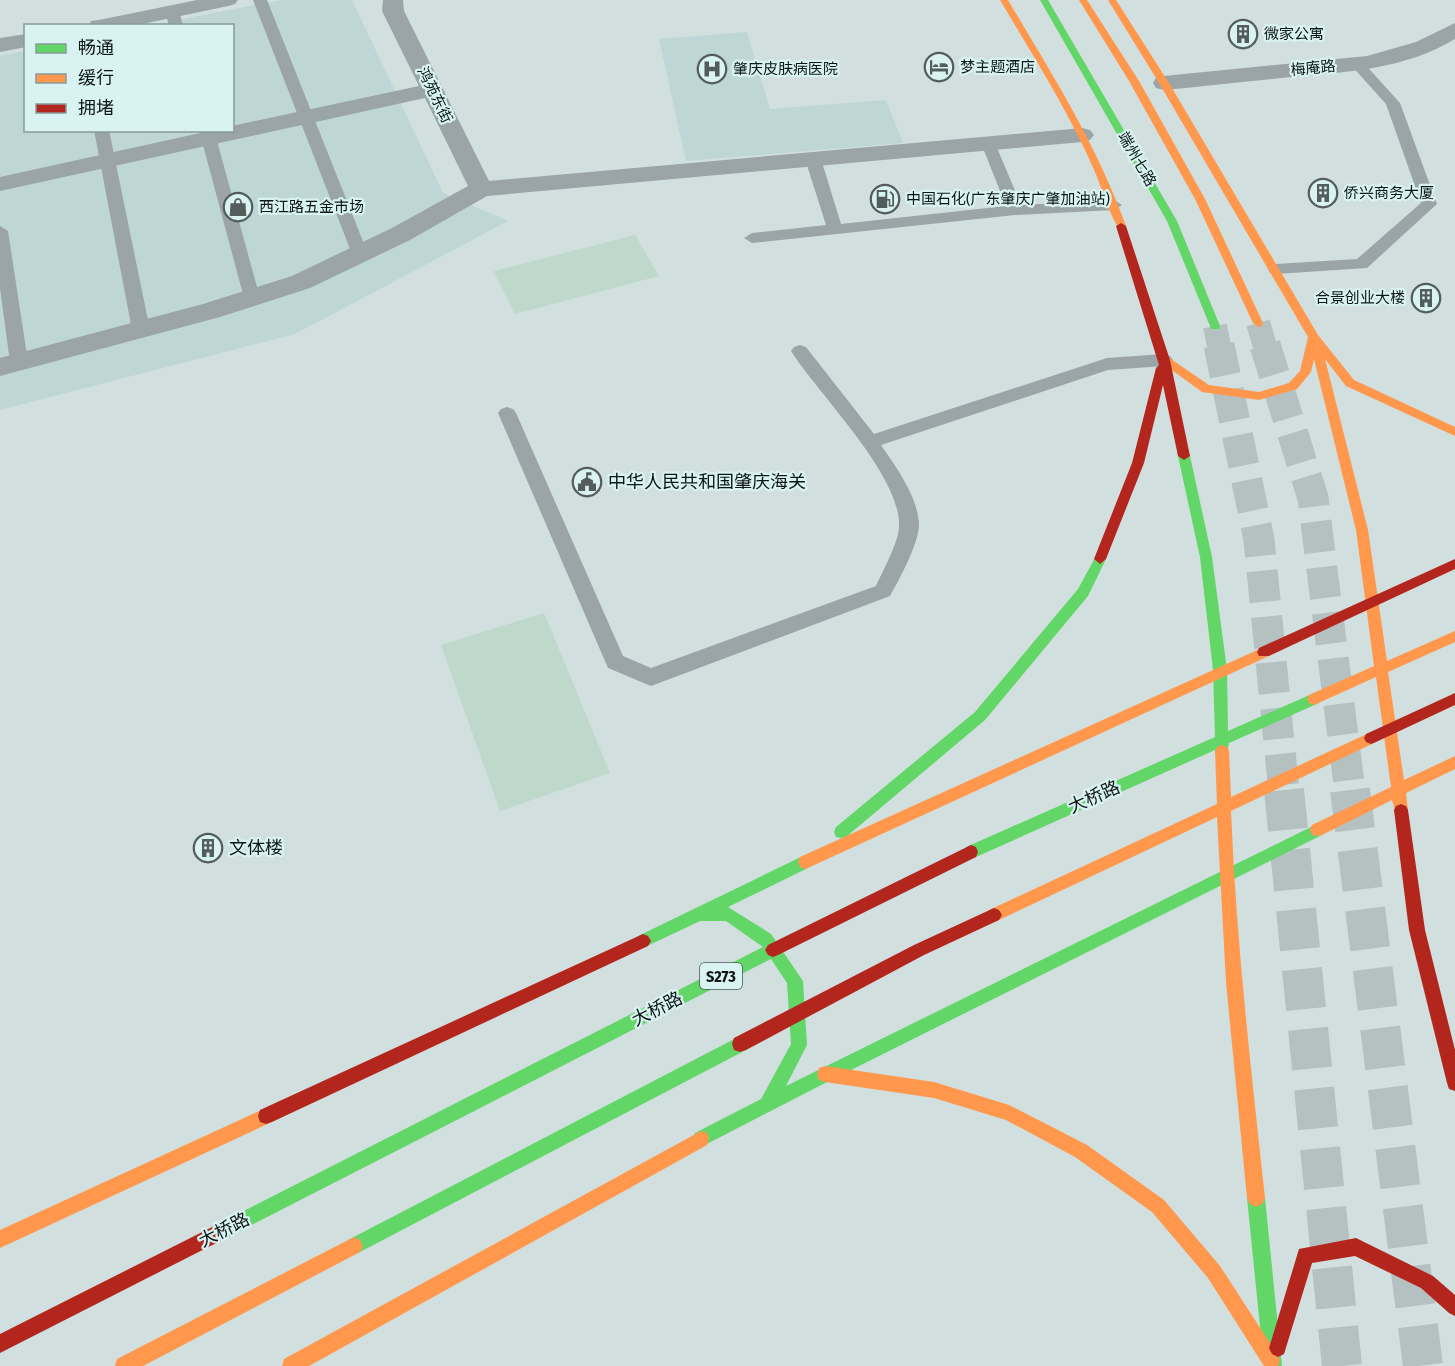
<svg xmlns="http://www.w3.org/2000/svg" width="1455" height="1366" viewBox="0 0 1455 1366" font-family="'Fira Sans Condensed','Noto Sans SC',sans-serif">
  <style>
    .built { fill: #bfd6d6 }
    .green { fill: #bed8cb }
    .lines { fill: none; stroke-linecap: round; stroke-linejoin: round }
    .primary-tunnel-far2 { stroke: #b5c1c1; stroke-width: 24; stroke-dasharray: 24 12; stroke-linecap: butt }
    .primary-tunnel-far1 { stroke: #b5c1c1; stroke-width: 31; stroke-dasharray: 31 15; stroke-linecap: butt }
    .primary-tunnel { stroke: #b5c1c1; stroke-width: 40; stroke-dasharray: 40 20; stroke-linecap: butt }
    .lane { fill: #9ba4a6; fill-rule: evenodd }
    .street { fill: #9ba4a6; fill-rule: evenodd }
    .fast { fill: #63d668; fill-rule: evenodd }
    .slow { fill: #ff974d; fill-rule: evenodd }
    .jam { fill: #b3261e; fill-rule: evenodd }
    .labels { text-anchor: middle; dominant-baseline: central; stroke-width: 4.5; stroke-linejoin: round; paint-order: stroke }
    .far-poi-label { font-size: 15px; fill: #0e1716; stroke: #d9f2f2; text-anchor: start }
    .far-street-label { font-size: 15px; fill: #0e1716; stroke: #d9f2f2 }
    .shield { fill: #d9f2f2; stroke: #4b5958; stroke-width: 1.5 }
    .shield-label { font-size: 16px; font-weight: bold; fill: #0e1716 }
    .poi-label { font-size: 18px; fill: #0e1716; stroke: #d9f2f2; text-anchor: start }
    .street-label { font-size: 18px; fill: #0e1716; stroke: #d9f2f2 }
  </style>
  <rect width="100%" height="100%" fill="#d2dfdf"/>
  <!-- built -->
  <g class="built">
    <path d="M 281,0 L 352,0 L 443,193 L 508,221 L 295,334 L 0,410 L 0,56 L 25,51 L 26,130 L 232,130 L 232,26 L 152,25 Z"/>
    <path d="M 747,32 L 770,109 L 886,100 L 903,143 L 686,161 L 659,39 Z"/>
  </g>
  <!-- green -->
  <g class="green">
    <path d="M 635,235 L 659,276 L 515,314 L 494,271 Z"/>
    <path d="M 544,613 L 610,773 L 500,811 L 441,645 Z"/>
  </g>
  <g class="lines">
    <!-- primary-tunnel-far2 -->
    <g class="primary-tunnel-far2">
      <path d="M 1258,323 L 1265,346"/>
      <path d="M 1215,326 L 1219,346"/>
    </g>
    <!-- primary-tunnel-far1 -->
    <g class="primary-tunnel-far1">
      <path d="M 1219,345 L 1259,540 L 1284,792"/>
      <path d="M 1265,345 L 1313,498 L 1350,792"/>
    </g>
    <!-- primary-tunnel -->
    <g class="primary-tunnel">
      <path d="M 1284,790 L 1342,1366"/>
      <path d="M 1350,790 L 1423,1366"/>
    </g>
    <!-- lane -->
    <g class="lane">
      <path d="M 253,0 L 267,0 L 368,254 L 366,258 L 360,259 L 352,254 Z"/>
      <path d="M 172,7 L 179,11 L 183,26 L 169,26 L 165,11 Z"/>
      <path d="M 1357,60 L 1362,61 L 1400,103 L 1437,204 L 1367,268 L 1276,274 L 1270,273 L 1268,269 L 1270,265 L 1276,264 L 1357,259 L 1421,203 L 1386,104 L 1350,64 Z"/>
      <path d="M 94,130 L 109,130 L 150,330 L 147,334 L 135,334 L 132,330 Z"/>
      <path d="M 199,130 L 214,130 L 260,298 L 258,302 L 246,302 L 244,298 Z"/>
      <path d="M 988,139 L 995,143 L 1021,205 L 1114,200 L 1122,205 L 1114,210 L 1015,215 L 752,243 L 744,238 L 752,233 L 826,225 L 805,159 L 813,154 L 821,159 L 841,224 L 1006,206 L 981,143 Z"/>
      <path d="M 0,226 L 8,231 L 28,362 L 25,366 L 13,366 L 10,362 L 0,288 Z"/>
      <path d="M 800,345 L 806,347 L 874,434 L 1107,358 L 1164,354 L 1170,356 L 1173,360 L 1170,364 L 1164,366 L 1108,370 L 881,445 C 896,467 919,498 919,526 C 918,545 899,580 890,596 L 651,686 L 608,668 L 498,413 L 501,409 L 507,407 L 513,409 L 516,413 L 623,656 L 651,668 L 876,586 C 883,570 899,542 899,526 C 901,475 818,394 791,351 L 794,347 Z"/>
    </g>
    <!-- street -->
    <g class="street">
      <path d="M 197,0 L 238,0 L 235,4 L 228,6 L 133,26 L 89,26 L 91,21 L 99,20 Z"/>
      <path d="M 383,0 L 403,0 L 404,11 L 489,181 L 1082,128 L 1090,130 L 1094,135 L 1090,140 L 1082,142 L 487,196 L 410,240 L 310,288 L 220,317 L 0,376 L 0,358 L 203,304 L 292,276 L 392,228 L 468,186 L 425,98 L 0,191 L 0,177 L 214,130 L 232,130 L 232,126 L 419,86 L 382,11 Z"/>
      <path d="M 1455,23 L 1455,39 C 1406,69 1347,72 1292,77 C 1249,81 1207,86 1164,90 L 1156,88 L 1153,83 L 1156,78 L 1164,76 L 1367,56 L 1416,42 Z"/>
      <path d="M 26,34 L 26,47 L 0,52 L 0,38 Z"/>
    </g>
    <!-- fast -->
    <g class="fast">
      <path d="M 1040,0 L 1048,0 L 1177,221 L 1220,326 L 1219,329 L 1211,329 L 1210,326 L 1167,221 Z"/>
      <path d="M 1184,452 L 1190,456 L 1212,557 L 1227,670 L 1228,731 L 1314,693 L 1319,695 L 1321,699 L 1319,703 L 1229,743 L 1227,755 L 1222,757 L 1217,755 L 1215,750 L 976,857 L 971,859 L 966,857 L 964,852 L 966,847 L 1215,737 L 1213,670 L 1200,557 L 1178,456 Z"/>
      <path d="M 1100,554 L 1106,559 L 1088,596 L 985,720 L 846,837 L 841,838 L 836,837 L 834,832 L 836,827 L 975,712 L 1078,589 L 1096,556 Z"/>
      <path d="M 1317,824 L 1322,825 L 1324,830 L 1322,835 L 831,1080 L 701,1147 L 695,1145 L 693,1139 L 695,1133 L 761,1099 L 791,1044 L 787,983 L 771,959 L 232,1235 L 226,1238 L 220,1235 L 217,1229 L 220,1223 L 763,947 L 726,921 L 700,921 L 643,948 L 638,946 L 635,941 L 638,936 L 805,855 L 810,857 L 812,862 L 810,867 L 728,907 L 771,934 L 803,981 L 807,1045 L 786,1086 Z"/>
      <path d="M 740,1036 L 746,1038 L 748,1044 L 746,1050 L 360,1252 L 354,1255 L 348,1252 L 345,1246 L 348,1240 Z"/>
      <path d="M 1256,1189 L 1262,1192 L 1265,1198 L 1282,1366 L 1264,1366 L 1247,1198 L 1250,1192 Z"/>
    </g>
    <!-- slow -->
    <g class="slow">
      <path d="M 1000,0 L 1008,0 C 1052,74 1097,145 1126,226 L 1125,228 L 1121,229 C 1113,226 1100,183 1095,172 C 1069,112 1033,56 1000,0 Z"/>
      <path d="M 1079,0 L 1087,0 L 1139,81 L 1205,199 L 1263,323 L 1262,326 L 1258,327 L 1253,323 L 1195,199 L 1129,81 Z"/>
      <path d="M 1108,0 L 1116,0 L 1169,83 L 1318,335 L 1354,380 L 1455,427 L 1455,436 L 1346,386 L 1325,359 L 1368,530 L 1387,661 L 1455,631 L 1455,642 L 1388,672 L 1404,780 L 1455,756 L 1455,769 L 1406,793 L 1408,810 L 1406,814 L 1401,816 L 1396,814 L 1392,800 L 1322,835 L 1317,836 L 1312,835 L 1310,830 L 1312,825 L 1391,787 L 1376,677 L 1314,705 L 1309,703 L 1307,699 L 1309,695 L 1374,666 L 1356,530 L 1314,359 L 1311,372 L 1297,389 L 1259,400 L 1202,392 L 1158,360 L 1160,357 L 1168,357 L 1209,385 L 1259,392 L 1289,383 L 1300,371 L 1308,337 L 1159,83 Z"/>
      <path d="M 1264,647 L 1269,648 L 1271,652 L 1269,656 L 810,867 L 805,869 L 800,867 L 798,862 L 800,857 Z"/>
      <path d="M 1371,732 L 1376,734 L 1378,738 L 1376,742 L 1231,811 C 1236,940 1251,1069 1265,1198 L 1262,1204 L 1256,1207 L 1250,1204 L 1247,1198 L 1226,982 L 1217,817 L 999,920 L 994,922 L 989,920 L 986,915 L 989,910 L 1217,804 L 1215,751 L 1217,747 L 1222,745 L 1227,747 L 1229,751 L 1231,797 Z"/>
      <path d="M 825,1066 L 934,1082 L 1009,1105 L 1087,1145 L 1164,1200 L 1220,1266 L 1277,1354 L 1280,1360 L 1278,1366 L 1264,1366 L 1208,1278 L 1152,1212 L 1075,1157 L 1006,1120 L 934,1098 L 825,1082 L 819,1080 L 817,1074 L 819,1068 Z"/>
      <path d="M 266,1108 L 272,1110 L 274,1116 L 272,1122 L 0,1248 L 0,1230 Z"/>
      <path d="M 701,1131 L 707,1133 L 709,1139 L 707,1145 L 309,1366 L 282,1366 L 284,1359 Z"/>
      <path d="M 354,1237 L 360,1240 L 363,1246 L 360,1252 L 143,1366 L 115,1366 L 117,1359 Z"/>
    </g>
    <!-- jam -->
    <g class="jam">
      <path d="M 1121,223 L 1126,226 L 1170,360 L 1190,456 L 1184,460 L 1178,456 L 1163,385 L 1144,463 L 1106,559 L 1100,564 L 1094,559 L 1132,463 L 1156,368 L 1159,365 L 1116,226 Z"/>
      <path d="M 1455,559 L 1455,569 L 1269,656 L 1259,656 L 1257,652 L 1259,648 Z"/>
      <path d="M 1455,693 L 1455,705 L 1376,742 L 1371,744 L 1366,742 L 1364,738 L 1366,734 Z"/>
      <path d="M 1401,804 L 1406,806 L 1408,810 L 1425,930 L 1455,1050 L 1455,1091 L 1449,1089 L 1447,1083 L 1409,930 L 1394,810 L 1396,806 Z"/>
      <path d="M 971,845 L 976,847 L 978,852 L 976,857 L 778,955 L 773,957 L 768,955 L 765,950 L 768,945 Z"/>
      <path d="M 994,908 L 999,910 L 1002,915 L 999,920 L 924,955 L 746,1050 L 740,1052 L 734,1050 L 732,1044 L 734,1038 L 914,945 Z"/>
      <path d="M 643,934 L 648,936 L 651,941 L 648,946 L 272,1122 L 266,1124 L 260,1122 L 258,1116 L 260,1110 Z"/>
      <path d="M 226,1220 L 232,1223 L 235,1229 L 232,1235 L 0,1353 L 0,1334 Z"/>
      <path d="M 1356,1238 L 1433,1276 L 1455,1295 L 1455,1316 L 1449,1313 L 1421,1288 L 1355,1256 L 1312,1263 L 1284,1354 L 1278,1357 L 1272,1354 L 1269,1348 L 1299,1249 Z"/>
    </g>
  </g>
  <!-- icons -->
  <defs>
    <g id="building-ring" transform="scale(1.5)"><circle r="9.5" fill="#d9f2f2" stroke="#535d5c" stroke-width="1.5"/><path d="M-4-6H4V6H1V3H-1V6H-4ZM-2.5-4.3h1.7v1.8h-1.7ZM.8-4.3h1.7v1.8H.8ZM-2.5-1h1.7V.8h-1.7ZM.8-1h1.7V.8H.8Z" fill="#535d5c"/></g>
    <g id="hotel-ring" transform="scale(1.5)"><circle r="9.5" fill="#d9f2f2" stroke="#535d5c" stroke-width="1.5"/><path d="M-6-4.5h1.5V1H6V5H4.5V3h-9V5H-6ZM-4 0a1.8 1.8 0 1 1 3.6 0ZM.5 0V-2.5h3Q6-2.5 6 0Z" fill="#535d5c"/></g>
    <g id="hospital-ring" transform="scale(1.5)"><circle r="9.5" fill="#d9f2f2" stroke="#535d5c" stroke-width="1.5"/><path d="M-5-5h3v3.5h4V-5h3V5h-3V1.5h-4V5h-3Z" fill="#535d5c"/></g>
    <g id="fuel-ring" transform="scale(1.5)"><circle r="9.5" fill="#d9f2f2" stroke="#535d5c" stroke-width="1.5"/><path d="M-5.5-6h7V0h2V4h1.3V-2.5L3-4.5l.8-.8L6-3V5H2.5V1h-1V6h-7ZM-4.2-4.7v3.2H.2V-4.7Z" fill="#535d5c"/></g>
    <g id="shop-ring" transform="scale(1.5)"><circle r="9.5" fill="#d9f2f2" stroke="#535d5c" stroke-width="1.5"/><path d="M-5-2.5h2.3a2.7 3.5 0 0 1 5.4 0H5L5.5 6h-11ZM-1.5-2.5h3a1.5 2.3 0 0 0-3 0Z" fill="#535d5c"/></g>
    <g id="civic-ring" transform="scale(1.5)"><circle r="9.5" fill="#d9f2f2" stroke="#535d5c" stroke-width="1.5"/><path d="M-.6-6.5H3V-4.5H.6V-3L4-1V1h2V6H-6V1h2V-1L-.6-3ZM-1.2 2.5V6h2.4V2.5Z" fill="#535d5c"/></g>
  </defs>
  <g fill-rule="evenodd">
    <use href="#building-ring" x="1243" y="34"/>
    <use href="#hotel-ring" x="939" y="67"/>
    <use href="#hospital-ring" x="712" y="69"/>
    <use href="#building-ring" x="1323" y="193"/>
    <use href="#fuel-ring" x="885" y="199"/>
    <use href="#shop-ring" x="238" y="207"/>
    <use href="#building-ring" x="1426" y="298"/>
    <use href="#civic-ring" x="587" y="482"/>
    <use href="#building-ring" x="208" y="848"/>
  </g>
  <g class="labels">
    <!-- far-poi labels -->
    <g class="far-poi-label">
      <text x="1264" y="34">微家公寓</text>
      <text x="960" y="67">梦主题酒店</text>
      <text x="733" y="69">肇庆皮肤病医院</text>
      <text x="1344" y="193">侨兴商务大厦</text>
      <text x="906" y="199">中国石化(广东肇庆广肇加油站)</text>
      <text x="259" y="207">西江路五金市场</text>
      <text x="1405" y="298" text-anchor="end">合景创业大楼</text>
    </g>
    <!-- far-street labels -->
    <g class="far-street-label">
      <text transform="translate(1313 68) rotate(-6)">梅庵路</text>
      <text transform="translate(435 95) rotate(64)">鸿苑东街</text>
      <text transform="translate(1137 159) rotate(60)">端州七路</text>
    </g>
    <!-- shield labels -->
    <rect class="shield" x="700" y="963" width="42" height="26" rx="4.5"/>
    <g class="shield-label">
      <text x="721" y="976">S273</text>
    </g>
    <!-- poi labels -->
    <g class="poi-label">
      <text x="608" y="482">中华人民共和国肇庆海关</text>
      <text x="229" y="848">文体楼</text>
    </g>
    <!-- street labels -->
    <g class="street-label">
      <text transform="translate(1094 797) rotate(-24)">大桥路</text>
      <text transform="translate(657 1009) rotate(-27)">大桥路</text>
      <text transform="translate(224 1230) rotate(-27)">大桥路</text>
    </g>
  </g>
  <!-- legend -->
  <rect x="24" y="24" width="210" height="108" fill="#d9f2f2" stroke="#889a9a" stroke-width="1.5"/>
  <rect x="36" y="44" width="30" height="9" fill="#63d668" stroke="#889a9a" stroke-width="1.5"/>
  <text x="78" y="54" font-size="18" fill="#0e1716">畅通</text>
  <rect x="36" y="74" width="30" height="9" fill="#ff974d" stroke="#889a9a" stroke-width="1.5"/>
  <text x="78" y="84" font-size="18" fill="#0e1716">缓行</text>
  <rect x="36" y="104" width="30" height="9" fill="#b3261e" stroke="#889a9a" stroke-width="1.5"/>
  <text x="78" y="114" font-size="18" fill="#0e1716">拥堵</text>
</svg>
